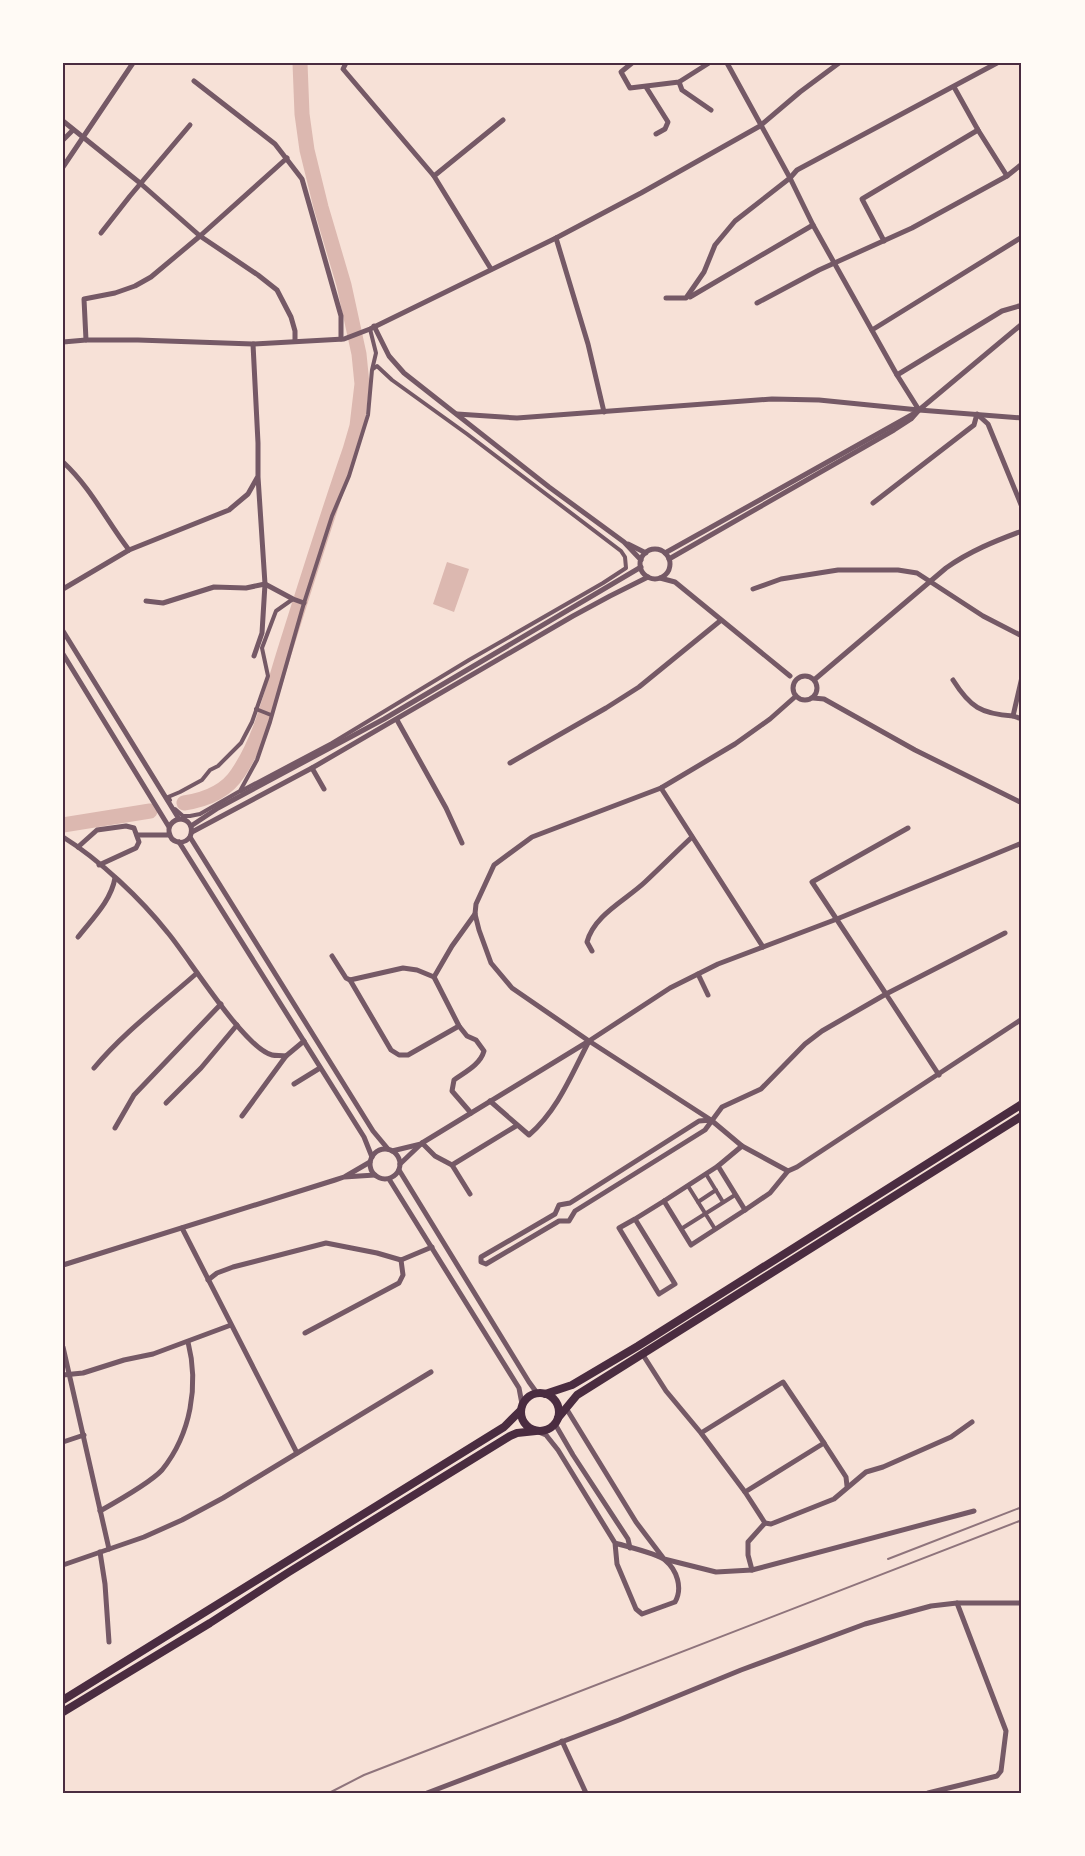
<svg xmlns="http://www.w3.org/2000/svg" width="1085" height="1856" viewBox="0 0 1085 1856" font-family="'Alegreya Sans',sans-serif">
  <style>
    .water { fill: #dcb8b0 }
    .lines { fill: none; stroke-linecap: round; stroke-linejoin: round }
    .river { stroke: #dcb8b0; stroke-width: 15 }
    .pedestrian { stroke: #755966; stroke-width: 4 }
    .minor { stroke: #755966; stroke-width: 5 }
    .primary { stroke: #4a2c40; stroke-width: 8 }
    .rail { stroke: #8f747c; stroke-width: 2 }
    .neatline { fill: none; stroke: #4a2c40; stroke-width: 2 }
  </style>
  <rect width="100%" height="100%" fill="#f7e1d7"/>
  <!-- water -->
  <path class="water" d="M 447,562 L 469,569 L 454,612 L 433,604 Z"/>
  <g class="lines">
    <!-- river -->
    <g class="river">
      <path d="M 184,803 C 204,800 226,792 238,773 C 262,737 272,691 285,650 C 306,583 327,516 350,450 L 357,426 L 362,384 L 359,354 L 344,285 L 321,207 L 307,150 L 302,114 L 300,63"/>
      <path d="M 63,825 L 150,811"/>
    </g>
    <!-- pedestrian -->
    <g class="pedestrian">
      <path d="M 256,709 L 271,715"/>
      <path d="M 241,791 L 332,743 L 469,660 L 603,583 L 626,568 L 625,557 L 621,551 L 467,434 L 392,380 L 377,366 L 373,369"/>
      <path d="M 170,800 L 168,797 L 180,792 L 202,780 L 210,770 L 218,766 L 241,743 L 252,722 L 268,676 L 262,648 L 276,611 L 293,599"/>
      <path d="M 175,809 L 183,816 L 190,816 L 200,814 L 240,791 L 257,760 L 270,722 L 304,603 L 332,516 L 349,476 L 368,415 L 372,370 L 376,353 L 370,329"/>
      <path d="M 706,1174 L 723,1202"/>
      <path d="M 688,1186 L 715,1229"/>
      <path d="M 698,1202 L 716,1190"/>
      <path d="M 681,1229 L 735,1195"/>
    </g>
    <!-- minor -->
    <g class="minor">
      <path d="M 346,63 L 343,69 L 434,176"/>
      <path d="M 632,63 L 621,72 L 630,88 L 679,82 L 709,63"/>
      <path d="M 727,63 L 790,178 L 813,225 L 897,375 L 919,410"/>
      <path d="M 194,81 L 275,144 L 302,179 L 341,316 L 341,339"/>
      <path d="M 679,82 L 682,90 L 711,110"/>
      <path d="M 646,87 L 668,122 L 665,129 L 656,134"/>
      <path d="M 954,87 L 978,130 L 1007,176"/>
      <path d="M 63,121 L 140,183 L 200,236 L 258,275 L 277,290 L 291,317 L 295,331 L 295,341"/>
      <path d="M 63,140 L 73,130"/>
      <path d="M 63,167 L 133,63"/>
      <path d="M 101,233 L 130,196 L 190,125"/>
      <path d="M 556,238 L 588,344 L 604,412"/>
      <path d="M 884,241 L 862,199 L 978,130"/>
      <path d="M 491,269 L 434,176 L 503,120"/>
      <path d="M 690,297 L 813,225"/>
      <path d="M 666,298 L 686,298 L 704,272 L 715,245 L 735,221 L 790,178 L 797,170 L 997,63"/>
      <path d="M 757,303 L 819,270 L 912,228 L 1007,176 L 1022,164"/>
      <path d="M 374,326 L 389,356 L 404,373 L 549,487 L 624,542 L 641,560"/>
      <path d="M 872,330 L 1022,237"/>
      <path d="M 86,340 L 84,299 L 115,293 L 135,286 L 151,277 L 200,236 L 287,158"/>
      <path d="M 63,342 L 86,340 L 138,340 L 253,344 L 344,339 L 370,329 L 556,238 L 641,193 L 760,126 L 800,92 L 839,63"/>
      <path d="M 253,344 L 258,443 L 258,477 L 265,584 L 262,633 L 254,656"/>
      <path d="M 897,375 L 1002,311 L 1019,306 L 1022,308"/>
      <path d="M 457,414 L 517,418 L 772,399 L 819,400 L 919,410 L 1022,418"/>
      <path d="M 63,462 C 91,488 106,520 129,550"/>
      <path d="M 873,503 L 974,425 L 977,414 L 988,424 L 1022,507"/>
      <path d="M 628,544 L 646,553"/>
      <circle cx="655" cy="564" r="15"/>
      <path d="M 665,553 L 915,413"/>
      <path d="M 669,559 L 894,430 L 911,419 L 919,410 L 1022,324"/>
      <path d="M 660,578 L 675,582 L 790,676"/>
      <path d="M 63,589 L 129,550 L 229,510 L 248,494 L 257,478"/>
      <path d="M 753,589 L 781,579 L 838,570 L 898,570 L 917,573 L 983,616 L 1022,636"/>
      <path d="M 146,601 L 163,603 L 214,587 L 246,588 L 265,584 L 293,599 L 304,603"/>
      <path d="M 63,631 L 179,819 C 189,819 194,827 190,837 L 373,1131 L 388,1149"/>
      <path d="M 63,654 L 169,827"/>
      <circle cx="805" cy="688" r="12"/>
      <path d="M 1022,677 L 1013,716 L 1022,719"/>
      <path d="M 814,680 L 946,568 C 970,551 995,541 1022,531"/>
      <path d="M 953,680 C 970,707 981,714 1013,716"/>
      <path d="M 796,696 L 770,719 L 735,744 L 661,788 L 532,837 L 494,865 L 476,904 L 475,914 L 479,930 L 491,963 L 512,988 L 589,1041 L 711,1120 L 742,1146 L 788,1171 L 797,1167 L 1022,1019"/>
      <path d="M 813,698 L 824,699 L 915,750 L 1022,803"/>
      <path d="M 397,720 L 446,808 L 462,843"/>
      <path d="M 510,763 L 606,708 L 639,687 L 720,621"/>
      <path d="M 312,768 L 324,789"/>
      <path d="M 661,788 L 763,947"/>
      <path d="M 179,819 C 169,822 166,830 172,839 C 178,844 185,843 190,837"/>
      <path d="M 191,826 L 218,808 L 384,719 L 641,567"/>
      <path d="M 192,832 L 312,768 L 573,616 L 610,596 L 648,577"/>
      <path d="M 137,835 L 169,835"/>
      <path d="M 63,837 C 100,860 141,899 168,933 C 189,958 244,1048 272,1055 C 276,1056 281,1055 286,1056 L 304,1041"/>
      <path d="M 179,842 L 364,1137 L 372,1157"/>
      <path d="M 78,847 L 97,830 L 126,826 L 134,828 L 139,842 L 136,848 L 99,865"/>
      <path d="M 78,937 C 92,919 111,901 115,878"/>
      <path d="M 592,951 L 587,942 C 594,915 626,900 645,882 C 661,867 676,852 692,837"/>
      <path d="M 332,956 L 346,978 L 350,980 L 403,968 L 417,970 L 434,977 L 459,1026 L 467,1036 L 476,1040 L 484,1051 C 480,1065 465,1072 454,1080 L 452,1091 L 471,1113"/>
      <path d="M 698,974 L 708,995"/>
      <path d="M 434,977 L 452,946 L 475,914"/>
      <path d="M 350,980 L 391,1050 L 399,1055 L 408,1055 L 459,1026"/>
      <path d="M 94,1068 C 124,1032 162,1004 197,973"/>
      <path d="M 939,1075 L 886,994 L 1005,933"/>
      <path d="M 294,1084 L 320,1068"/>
      <path d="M 490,1101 L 529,1135 C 557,1111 571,1076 588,1043"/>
      <path d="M 166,1103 L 201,1068 L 237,1025"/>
      <path d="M 242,1116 L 286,1056"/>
      <path d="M 711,1120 L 699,1121 L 570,1203 L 559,1205 L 555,1214 L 481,1257 L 481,1262 L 486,1264 L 559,1221 L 569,1221 L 575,1211 L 705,1130 L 722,1107 L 761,1089 L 805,1044 L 822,1031 L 886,994 L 812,882 L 908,828"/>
      <path d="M 115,1128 L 134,1095 L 221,1004"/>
      <path d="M 422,1143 L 435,1156 L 452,1165"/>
      <path d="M 742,1146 L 718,1166 L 745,1210 L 770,1193 L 788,1171"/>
      <circle cx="385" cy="1164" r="15"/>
      <path d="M 392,1151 L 421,1144"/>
      <path d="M 400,1164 L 422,1143 L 589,1041 L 670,988 L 718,964 L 837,919 L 1022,843"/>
      <path d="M 718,1166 L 664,1201 L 691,1245 L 745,1210"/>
      <path d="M 399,1170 L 529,1382 L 537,1393"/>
      <path d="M 346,1176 L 370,1162"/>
      <path d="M 389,1179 L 519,1388 L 522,1404"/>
      <path d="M 470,1194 L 452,1165 L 516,1126"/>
      <path d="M 635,1219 L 619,1228 L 659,1294 L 675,1284 L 635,1219 L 664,1201"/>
      <path d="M 182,1228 L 297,1453"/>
      <path d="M 63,1265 L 335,1180 L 344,1177 L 375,1175"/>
      <path d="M 208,1280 L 217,1273 L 233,1267 L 326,1243 L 377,1253 L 401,1260 L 432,1247"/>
      <path d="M 305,1333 L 399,1283 L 403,1275 L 401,1260"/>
      <path d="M 63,1347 L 109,1549"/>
      <path d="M 643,1355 L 666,1391 L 701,1433 L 783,1382 L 824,1443 L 745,1492 L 701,1433"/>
      <path d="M 63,1375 L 83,1373 L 124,1360 L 153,1354 L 231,1325"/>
      <path d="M 566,1408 L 636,1522 L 664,1559 L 716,1572 L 752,1570 L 974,1511"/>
      <path d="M 555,1424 L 573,1455 L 628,1539 L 630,1548"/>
      <path d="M 536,1431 L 546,1435 L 558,1450 L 615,1543 L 617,1564 L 636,1609 L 642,1614 L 675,1602 C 683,1588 677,1570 665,1560 C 659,1554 625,1546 615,1543"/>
      <path d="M 63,1442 L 84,1435"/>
      <path d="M 824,1443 L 846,1477 L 847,1486"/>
      <path d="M 745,1492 L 765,1523 L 748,1542 L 748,1555 L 752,1570"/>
      <path d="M 100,1511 C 116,1502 151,1482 162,1470 C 191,1434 199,1385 188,1342"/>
      <path d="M 765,1523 L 771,1524 L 834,1499 L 866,1472 L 883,1467 L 951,1437 L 972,1422"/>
      <path d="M 100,1552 L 105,1584 L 109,1642"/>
      <path d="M 63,1565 L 144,1537 L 182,1520 L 223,1498 L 431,1372"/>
      <path d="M 562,1741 L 586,1793"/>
      <path d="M 427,1793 L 619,1720 L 741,1670 L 865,1624 L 931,1606 L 957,1603 L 1022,1603"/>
      <path d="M 928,1793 L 997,1776 L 1001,1771 L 1006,1731 L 957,1603"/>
    </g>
    <!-- primary -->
    <g class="primary">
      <circle cx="540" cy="1412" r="19"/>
      <path d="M 545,1394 L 572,1385 L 638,1346 L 1022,1104"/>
      <path d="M 558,1418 L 577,1395 L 1022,1116"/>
      <path d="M 63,1700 L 504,1427 L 520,1411"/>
      <path d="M 63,1712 L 210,1623 L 289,1572 L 510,1436 L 517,1433 L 536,1431"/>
    </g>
    <!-- rail -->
    <g class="rail">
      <path d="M 888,1559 L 1022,1507"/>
      <path d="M 329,1793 L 364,1775 L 413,1756 L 1022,1520"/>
    </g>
  </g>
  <!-- border -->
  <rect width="1085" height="1856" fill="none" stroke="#fffaf5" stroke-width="129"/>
  <rect x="64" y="64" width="956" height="1728" class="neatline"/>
</svg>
